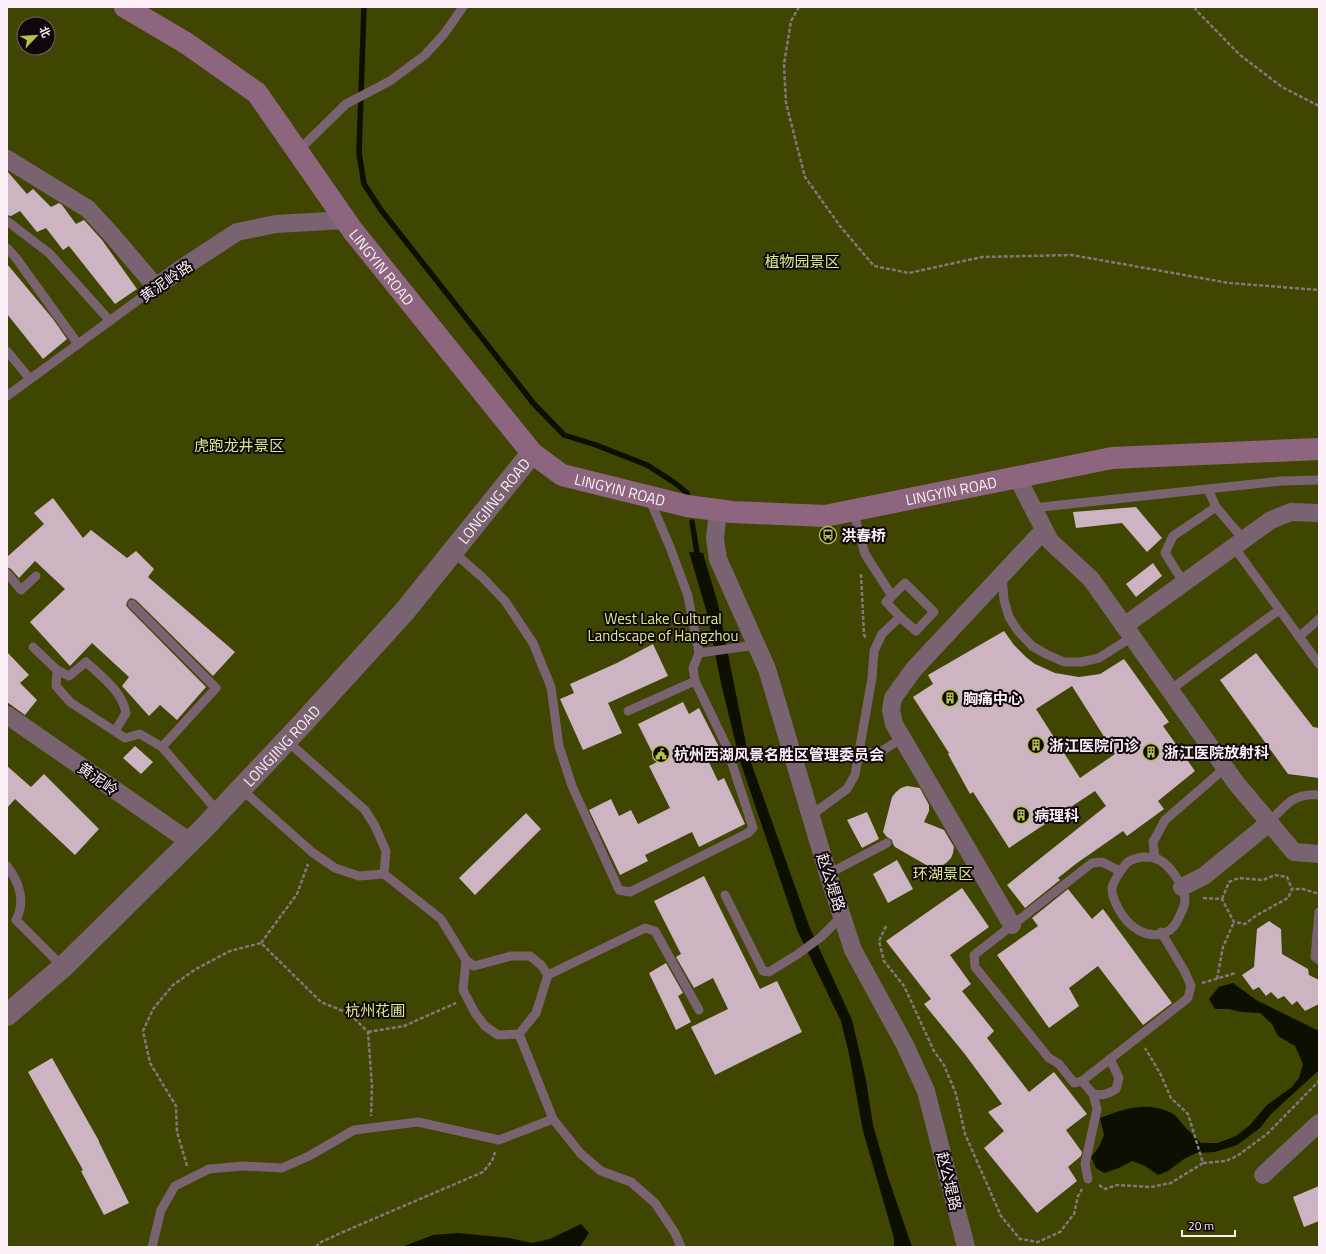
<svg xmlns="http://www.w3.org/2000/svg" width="1326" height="1254" viewBox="0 0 1326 1254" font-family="'Titillium Web','Noto Sans SC',sans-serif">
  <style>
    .green { fill: #404502; fill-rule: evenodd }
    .water { fill: #0d0f00 }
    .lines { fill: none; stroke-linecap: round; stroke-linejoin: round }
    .stream { stroke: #0d0f00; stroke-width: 5.5 }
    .building { fill: #ccb4c3; fill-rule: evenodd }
    .path { stroke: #857580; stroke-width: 2.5; stroke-dasharray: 4 2; stroke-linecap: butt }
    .service { stroke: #796371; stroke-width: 9 }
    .minor { stroke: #796371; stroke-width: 18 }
    .tertiary { stroke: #796371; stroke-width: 22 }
    .secondary { stroke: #8d657f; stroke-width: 22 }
    .labels { text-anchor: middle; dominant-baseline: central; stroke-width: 4; stroke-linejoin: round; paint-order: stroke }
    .park-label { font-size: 15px; fill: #dde98d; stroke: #10080d }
    .street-label { font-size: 15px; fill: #fceff7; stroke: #10080d }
    .poi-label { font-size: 15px; font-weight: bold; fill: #fceff7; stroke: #10080d; text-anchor: start }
  </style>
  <rect width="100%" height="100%" fill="#2d1b27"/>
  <!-- green -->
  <path class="green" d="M 7,7 L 1319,7 L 1319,1247 L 7,1247 ZM 24,24 L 48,24 L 48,48 L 24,48 Z"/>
  <!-- water -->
  <g class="water">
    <path d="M 689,552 L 703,553 L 718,604 L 748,754 L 809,926 L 852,1020 L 866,1080 L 873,1125 L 887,1174 L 912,1247 L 894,1247 L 894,1238 L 863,1131 L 849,1054 L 841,1021 L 798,932 L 740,761 L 721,683 L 707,613 Z"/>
    <path d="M 1233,983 L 1256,1000 L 1319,1031 L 1319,1070 L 1271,1114 L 1260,1128 L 1237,1145 L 1215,1152 L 1196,1153 L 1184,1159 L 1168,1171 L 1158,1175 L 1145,1166 L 1132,1161 L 1119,1168 L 1104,1173 L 1096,1168 L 1091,1157 L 1099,1147 L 1104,1135 L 1100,1118 C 1123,1109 1149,1100 1173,1114 C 1179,1118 1184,1127 1190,1132 C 1193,1136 1198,1139 1201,1143 L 1218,1143 L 1236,1136 L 1250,1125 L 1267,1105 L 1292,1087 L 1299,1078 L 1303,1064 L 1295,1046 L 1278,1036 L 1272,1024 L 1260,1013 L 1241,1012 L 1229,1009 L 1215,1009 L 1209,999 L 1219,987 Z"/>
    <path d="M 581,1224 L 589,1233 L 580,1247 L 402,1247 L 433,1235 L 458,1233 L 509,1238 L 532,1243 L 550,1239 Z"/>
  </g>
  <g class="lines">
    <!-- stream -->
    <g class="stream">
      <path d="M 364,7 L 359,153 L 364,184 L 381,210 L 534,404 L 564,435 L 596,445 L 647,465 L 675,483 L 687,493"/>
      <path d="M 692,522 L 698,559"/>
    </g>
  </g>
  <!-- building -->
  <g class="building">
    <path d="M 7,171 L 27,194 L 33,189 L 51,207 L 59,203 L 62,205 L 76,224 L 84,220 L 102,240 L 137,289 L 115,304 L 69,246 L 63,250 L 46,228 L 37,232 L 20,211 L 11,216 L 7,215 Z"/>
    <path d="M 7,264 L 53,319 L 67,339 L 43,359 L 7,314 Z"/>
    <path d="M 53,498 L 83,538 L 91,530 L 127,558 L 136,551 L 154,569 L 148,577 L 235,652 L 213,676 L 136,600 L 131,598 L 128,600 L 126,605 L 128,608 L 206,687 L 177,720 L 160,705 L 149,716 L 122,686 L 129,677 L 92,643 L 70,666 L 30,622 L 65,589 L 35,561 L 19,578 L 11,569 L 7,567 L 7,557 L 44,524 L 34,513 Z"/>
    <path d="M 1136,507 L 1162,538 L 1147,552 L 1122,523 L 1076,528 L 1073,512 Z"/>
    <path d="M 1153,563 L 1162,576 L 1136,597 L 1126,584 Z"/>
    <path d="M 1004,631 L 1014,645 L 1027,658 L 1035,664 L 1055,673 L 1079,677 L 1100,674 L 1124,659 L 1169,722 L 1163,726 L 1195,771 L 1158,801 L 1164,809 L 1127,836 L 1123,831 L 1077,863 L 1058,878 L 1060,880 L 1025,908 L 1007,885 L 1106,806 L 1095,791 L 1009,848 L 973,792 L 970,794 L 948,754 L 949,753 L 913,697 L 933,684 L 928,675 ZM 1072,686 L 1115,754 L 1080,778 L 1036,709 Z"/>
    <path d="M 653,644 L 668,676 L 608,703 L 622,733 L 583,750 L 560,699 L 574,693 L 570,684 L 617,663 Z"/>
    <path d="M 7,652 L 29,675 L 20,683 L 37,700 L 25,715 L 7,702 Z"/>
    <path d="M 1256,653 L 1313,727 L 1319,728 L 1319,778 L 1288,774 L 1220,680 Z"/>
    <path d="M 683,702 L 689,714 L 699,708 L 720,749 L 706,756 L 718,781 L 724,778 L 745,824 L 699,847 L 692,832 L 645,855 L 648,861 L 620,875 L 589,810 L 611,799 L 619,816 L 631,810 L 638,824 L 670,808 L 649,766 L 657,762 L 638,724 Z"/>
    <path d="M 135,746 L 153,762 L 141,774 L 123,758 Z"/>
    <path d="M 7,766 L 31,787 L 44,774 L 99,829 L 75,855 L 15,799 L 7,808 Z"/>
    <path d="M 907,786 L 920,788 L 929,805 L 929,811 L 924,822 L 944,830 L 954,847 L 953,853 L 951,858 L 946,863 L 941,866 L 934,867 L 928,866 L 895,847 L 893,844 L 892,840 L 887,837 L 883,832 L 892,797 L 896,792 L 901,788 Z"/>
    <path d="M 867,812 L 879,839 L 862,848 L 847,820 Z"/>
    <path d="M 526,813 L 541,829 L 475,895 L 459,878 Z"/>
    <path d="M 897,860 L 913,889 L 888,903 L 873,874 Z"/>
    <path d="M 704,876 L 760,989 L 777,981 L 802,1032 L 715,1075 L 691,1027 L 728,1009 L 713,978 L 694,988 L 676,957 L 681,954 L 654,901 Z"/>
    <path d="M 962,888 L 989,927 L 950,955 L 971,984 L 962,991 L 994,1031 L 987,1038 L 1029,1092 L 1054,1072 L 1087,1114 L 1066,1130 L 1082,1152 L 1081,1156 L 1068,1167 L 1077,1181 L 1037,1213 L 984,1148 L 1004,1131 L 988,1112 L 1002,1104 L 964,1053 L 924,1004 L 931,999 L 886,941 Z"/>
    <path d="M 1068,889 L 1092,919 L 1103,909 L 1172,1003 L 1143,1025 L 1098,966 L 1069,988 L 1079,1006 L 1049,1028 L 997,955 L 1038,926 L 1032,918 Z"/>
    <path d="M 1269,921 L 1281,929 L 1282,954 L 1308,969 L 1309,975 L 1319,980 L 1319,1004 L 1305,1011 L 1297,1001 L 1292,1005 L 1284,996 L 1278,999 L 1271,992 L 1266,996 L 1259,987 L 1253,990 L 1242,975 L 1254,967 L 1257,929 Z"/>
    <path d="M 666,963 L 683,993 L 678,996 L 691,1022 L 676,1030 L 649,973 Z"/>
    <path d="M 52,1058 L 99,1141 L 99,1142 L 129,1203 L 104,1215 L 81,1171 L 83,1170 L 28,1072 Z"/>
    <path d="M 1319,1186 L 1319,1221 L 1304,1227 L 1293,1197 Z"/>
  </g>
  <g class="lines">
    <!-- path -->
    <g class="path">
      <path d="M 799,7 L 791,21 L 784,64 L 786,103 L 805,177 L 840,226 L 874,266 L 909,273 L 982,257 L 1072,255 L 1229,283 L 1319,290"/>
      <path d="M 1195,7 L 1196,10 L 1240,55 L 1282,87 L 1319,106"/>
      <path d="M 861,574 L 864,635 L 866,638"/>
      <path d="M 1203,898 L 1222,899 L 1234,922 L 1245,924 L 1257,915 L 1288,898 L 1292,889 L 1303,889 L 1319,894"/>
      <path d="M 1222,899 L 1229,882 L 1239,878 L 1263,880 L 1275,875 L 1287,877 L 1292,889"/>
      <path d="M 886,926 L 879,941 L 884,961 L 904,986 L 934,1051 L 944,1065 L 956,1094 L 965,1134 L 1001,1216 L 1020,1239 L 1038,1242 L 1060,1232 L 1074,1214 L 1078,1196 L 1082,1189"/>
      <path d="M 261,943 L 297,894 L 308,864"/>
      <path d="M 1217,979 L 1223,947 L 1234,922"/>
      <path d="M 1202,983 L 1236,973"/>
      <path d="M 368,1032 L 404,1026 L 456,1003"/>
      <path d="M 1203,1163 L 1226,1161 L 1237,1156 L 1267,1134 L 1319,1081"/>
      <path d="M 187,1166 L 177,1132 L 176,1106 L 150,1063 L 143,1031 L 153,1009 L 173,985 L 196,969 L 230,951 L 261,943 L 321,1002 L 350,1014 L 368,1032 L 372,1086 L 371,1116"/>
      <path d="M 1099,1185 L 1105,1189 L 1117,1185 L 1151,1187 L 1171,1183 L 1203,1163 L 1188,1114 L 1171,1098 L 1160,1073 L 1145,1048"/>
      <path d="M 316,1247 L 319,1243 L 343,1232 L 483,1172 L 492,1161 L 495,1152"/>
    </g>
    <!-- service -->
    <g class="service">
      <path d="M 298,151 L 346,104 L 390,81 L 425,55 L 444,34 L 463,7"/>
      <path d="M 7,221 L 49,253 L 110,321"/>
      <path d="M 7,248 L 16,258 L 78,344"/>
      <path d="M 7,351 L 30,379"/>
      <path d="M 7,396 L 156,287"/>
      <path d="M 1208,489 L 1216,507 L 1244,540"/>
      <path d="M 1033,508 L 1282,481 L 1319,480"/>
      <path d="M 853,510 L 865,554 L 892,596 L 886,602 L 900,617 L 882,634 L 874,651 L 872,678 L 859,752"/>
      <path d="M 1234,547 L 1319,664"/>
      <path d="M 452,551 L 482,577 L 505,601 L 533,643 L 551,687 L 559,746 L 572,786 L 619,890 L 630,892 L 748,833 L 753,828 L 726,745 L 695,681"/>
      <path d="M 7,573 L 21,590 L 36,576"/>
      <path d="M 1002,575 L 1004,600 L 1009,617 L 1018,631 L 1032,646 L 1046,654 L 1064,662 L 1081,662 L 1099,658 L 1132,637"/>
      <path d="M 1184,583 L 1165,553 L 1173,536 L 1216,507"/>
      <path d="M 892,596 L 905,583 L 934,612 L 916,631 L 900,617"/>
      <path d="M 132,604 L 216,688 L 162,747"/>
      <path d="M 1299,637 L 1319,619"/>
      <path d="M 33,647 L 57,670 L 56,686 L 70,702 L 125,738 L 140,734 L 162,747 L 219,813"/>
      <path d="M 699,653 L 756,645"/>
      <path d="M 57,670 L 69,676 L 86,662 C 102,677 122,691 126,713 L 115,731"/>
      <path d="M 1170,690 L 1279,610"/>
      <path d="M 628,711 L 695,681 L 693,668 L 699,653 L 688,596 L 670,547 L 649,498"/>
      <path d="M 287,741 L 365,810 L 375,826 L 386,851 L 384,874"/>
      <path d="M 241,789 L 312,852 L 335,868 L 359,876 L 384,874 L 441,919 L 466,960 L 463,990 L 475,1013 L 485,1026 L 498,1035 L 519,1034 L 553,1119 L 581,1154 L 601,1171 L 631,1182 L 655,1203 L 675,1233 L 681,1247"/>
      <path d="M 810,816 L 847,789 L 855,775 L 859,752 L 879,753 L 902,738"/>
      <path d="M 1269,823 C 1285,805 1293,793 1319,795"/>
      <path d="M 1142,857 C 1146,857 1151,857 1154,858 C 1169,861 1189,891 1184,906 C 1181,913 1177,925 1170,930 C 1149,943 1128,927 1118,908 C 1115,902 1111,894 1112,888 C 1113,882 1123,866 1128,862 C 1131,859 1138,858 1142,857 Z"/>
      <path d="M 1155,858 L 1153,842 L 1165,820 L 1225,768"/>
      <path d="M 7,866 C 19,882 26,901 16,920 L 63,967"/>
      <path d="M 1120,871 L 1102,862 L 1092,863 L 974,955 L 975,967 L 1049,1058 L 1059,1064 L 1074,1083 L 1082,1081 L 1188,998 L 1191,986 L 1185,972 L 1161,932"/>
      <path d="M 828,874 L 887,843"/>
      <path d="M 725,895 L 763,971 L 769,972 L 798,954 L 821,937 L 842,916"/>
      <path d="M 1319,912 L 1315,957 L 1319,960"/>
      <path d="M 466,960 L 474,966 L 511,956 L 530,956 L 541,965 L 548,975 L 536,1013 L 519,1034"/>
      <path d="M 548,975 L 645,928 L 655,931 L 699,1010"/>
      <path d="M 1082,1081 L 1093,1094 C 1103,1096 1108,1094 1116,1089 L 1119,1078 L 1110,1059"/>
      <path d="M 1088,1179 L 1085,1164 L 1097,1109 L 1093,1094"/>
      <path d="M 152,1247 L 161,1210 L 175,1186 L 209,1169 L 243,1166 L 282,1168 L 309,1156 L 354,1130 L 418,1122 L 499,1140 L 553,1119"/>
    </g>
    <!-- minor -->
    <g class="minor">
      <path d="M 7,159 L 88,209 L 111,234 L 156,287 L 182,268 L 237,232 L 276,224 L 346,220"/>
      <path d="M 1017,477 L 1050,541 L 1091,579 L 1236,783 L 1294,852 L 1319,854"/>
      <path d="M 718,510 L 715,539 L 718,559 L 767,669 L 828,874 L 853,950 L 905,1045 L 926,1091 L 966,1247"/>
      <path d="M 1124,626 L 1271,520 L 1291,512 L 1319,513"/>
      <path d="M 7,715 L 190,842"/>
      <path d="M 1182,887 L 1204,876 L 1269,823"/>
      <path d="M 1012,925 L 894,724 L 891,710 L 893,698 L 914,669 L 1044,530"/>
      <path d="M 1263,1175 L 1319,1123"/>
    </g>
    <!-- tertiary -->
    <path class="tertiary" id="s1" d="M 7,1015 L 63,967 L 204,828 L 302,724 L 404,612 L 532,453"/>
    <!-- secondary -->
    <path class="secondary" id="s2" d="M 125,7 L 186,43 L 257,93 L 353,231 L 532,453 L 562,475 L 687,506 L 732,512 L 825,516 L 1112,458 L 1319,449"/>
  </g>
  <!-- icons -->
  <defs>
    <g id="bus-ring" transform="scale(0.9)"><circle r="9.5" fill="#10080d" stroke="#b5c249" stroke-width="1.5"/><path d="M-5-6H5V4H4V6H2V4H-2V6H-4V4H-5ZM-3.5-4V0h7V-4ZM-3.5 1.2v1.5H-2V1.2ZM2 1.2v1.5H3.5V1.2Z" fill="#b5c249"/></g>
    <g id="building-ring" transform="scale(0.9)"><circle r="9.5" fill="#10080d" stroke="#b5c249" stroke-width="1.5"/><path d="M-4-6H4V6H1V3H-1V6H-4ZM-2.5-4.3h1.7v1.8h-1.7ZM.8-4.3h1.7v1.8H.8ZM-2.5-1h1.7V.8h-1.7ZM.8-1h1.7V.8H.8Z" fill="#b5c249"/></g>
    <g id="civic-ring" transform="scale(0.9)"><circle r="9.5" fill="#10080d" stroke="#b5c249" stroke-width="1.5"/><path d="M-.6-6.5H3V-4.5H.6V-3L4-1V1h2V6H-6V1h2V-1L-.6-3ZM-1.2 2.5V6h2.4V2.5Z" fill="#b5c249"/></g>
  </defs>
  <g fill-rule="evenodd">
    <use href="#bus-ring" x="828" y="535"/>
    <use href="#building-ring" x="950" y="698"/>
    <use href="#building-ring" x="1036" y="745"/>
    <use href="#building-ring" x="1151" y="752"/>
    <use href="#civic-ring" x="661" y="754"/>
    <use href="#building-ring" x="1021" y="815"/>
  </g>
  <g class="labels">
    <!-- park labels -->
    <g class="park-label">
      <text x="802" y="261">植物园景区</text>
      <text x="239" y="445">虎跑龙井景区</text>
      <text x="663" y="618">West Lake Cultural<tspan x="663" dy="17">Landscape of Hangzhou</tspan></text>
      <text x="943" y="873">环湖景区</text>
      <text x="375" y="1010">杭州花圃</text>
    </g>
    <!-- street labels -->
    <g class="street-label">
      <text stroke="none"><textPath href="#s2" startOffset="372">LINGYIN ROAD</textPath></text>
      <text transform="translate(166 281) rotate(-35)">黄泥岭路</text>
      <text stroke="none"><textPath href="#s2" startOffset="708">LINGYIN ROAD</textPath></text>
      <text stroke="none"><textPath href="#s2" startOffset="1044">LINGYIN ROAD</textPath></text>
      <text stroke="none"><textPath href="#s1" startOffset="709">LONGJING ROAD</textPath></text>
      <text stroke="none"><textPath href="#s1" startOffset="385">LONGJING ROAD</textPath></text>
      <text transform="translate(98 779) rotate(35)">黄泥岭</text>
      <text transform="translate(831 882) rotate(72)">赵公堤路</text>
      <text transform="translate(949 1181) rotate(76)">赵公堤路</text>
    </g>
    <!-- poi labels -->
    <g class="poi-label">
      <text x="841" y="535">洪春桥</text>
      <text x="963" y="698">胸痛中心</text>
      <text x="1049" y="745">浙江医院门诊</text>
      <text x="1164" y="752">浙江医院放射科</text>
      <text x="674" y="754">杭州西湖风景名胜区管理委员会</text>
      <text x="1034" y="815">病理科</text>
    </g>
  </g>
  <!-- border -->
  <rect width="1326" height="1254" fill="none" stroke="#fceff7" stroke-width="16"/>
  <!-- north arrow -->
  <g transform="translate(36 36) rotate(65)"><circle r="19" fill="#10080d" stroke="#6e646b"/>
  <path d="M0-3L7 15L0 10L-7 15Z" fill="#b5c249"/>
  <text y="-6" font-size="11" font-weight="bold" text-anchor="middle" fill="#fceff7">北</text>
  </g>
  <!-- scale -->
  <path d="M1182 1230v6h53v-6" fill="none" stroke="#fceff7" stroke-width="2"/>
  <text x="1188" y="1230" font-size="12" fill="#fceff7" stroke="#10080d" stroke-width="3" paint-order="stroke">20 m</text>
</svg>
